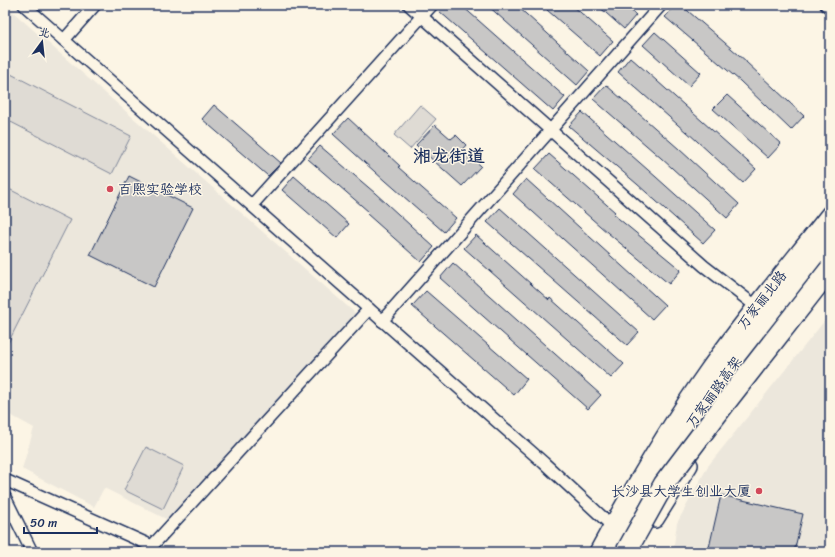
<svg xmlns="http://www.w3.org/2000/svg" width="835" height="557" viewBox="0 0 835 557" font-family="Sriracha,'LXGW WenKai TC',sans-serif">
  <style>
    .built { fill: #ece7dc }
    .pitch { fill: #dfdbd4; stroke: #7d8599 }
    .building { fill: #c8c7c6; stroke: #1b2f5e }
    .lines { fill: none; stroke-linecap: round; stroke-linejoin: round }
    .street-casing { stroke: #1b2f5e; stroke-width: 14 }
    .primary-casing { stroke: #1b2f5e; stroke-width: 20 }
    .highway-casing { stroke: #1b2f5e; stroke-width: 23 }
    .street { stroke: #fcf5e5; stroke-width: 11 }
    .primary { stroke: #fcf5e5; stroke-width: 17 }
    .highway { stroke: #fcf5e5; stroke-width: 20 }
    .highway-bridge-casing { stroke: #1b2f5e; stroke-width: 23; stroke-linecap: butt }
    .highway-bridge { stroke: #fcf5e5; stroke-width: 20 }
    .poi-dot { fill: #d1495b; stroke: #fcf5e5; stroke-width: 1.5 }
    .labels { text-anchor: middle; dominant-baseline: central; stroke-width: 3; stroke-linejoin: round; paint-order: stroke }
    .poi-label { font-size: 14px; fill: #1b2f5e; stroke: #fcf5e5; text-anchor: start }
    .street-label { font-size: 14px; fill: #1b2f5e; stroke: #fcf5e5 }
    .district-label { font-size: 18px; font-weight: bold; fill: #1b2f5e; stroke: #fcf5e5 }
  </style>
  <rect width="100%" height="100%" fill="#fcf5e5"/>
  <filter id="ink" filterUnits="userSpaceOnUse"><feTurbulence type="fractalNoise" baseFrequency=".025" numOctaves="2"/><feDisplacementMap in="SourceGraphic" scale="8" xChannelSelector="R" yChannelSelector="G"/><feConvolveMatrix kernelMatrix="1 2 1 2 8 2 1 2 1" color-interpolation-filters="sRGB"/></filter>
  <g filter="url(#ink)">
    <!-- built -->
    <g class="built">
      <path d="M 5,5 L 355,313 L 341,331 L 340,344 L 174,523 L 104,488 L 94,507 L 22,469 L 34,428 L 5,412 Z"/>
      <path d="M 830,314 L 830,552 L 673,552 L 677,523 L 708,466 Z"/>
    </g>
    <!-- pitch -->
    <g class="pitch">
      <path d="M 5,71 L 131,136 L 112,174 L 5,119 Z"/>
      <path d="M 420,105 L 436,119 L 410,149 L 394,135 Z"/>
      <path d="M 5,187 L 70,220 L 5,349 Z"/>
      <path d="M 146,447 L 184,466 L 163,509 L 124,490 Z"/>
    </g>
    <!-- building -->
    <g class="building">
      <path d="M 445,5 L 461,5 L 565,97 L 553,111 L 439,11 Z"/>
      <path d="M 487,5 L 516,5 L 589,71 L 577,85 Z"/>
      <path d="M 551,5 L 572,5 L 613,41 L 600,56 L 547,10 Z"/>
      <path d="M 597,5 L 625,5 L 636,15 L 624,29 Z"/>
      <path d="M 676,5 L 681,5 L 746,61 L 746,62 L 804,116 L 791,130 L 740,81 L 665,17 Z"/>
      <path d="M 655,32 L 701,73 L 689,86 L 643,45 Z"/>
      <path d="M 630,57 L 756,169 L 743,183 L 686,131 L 686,132 L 618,72 Z"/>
      <path d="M 606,85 L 679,149 L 739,204 L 727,218 L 661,158 L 593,99 Z"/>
      <path d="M 727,95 L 781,144 L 768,158 L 713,109 Z"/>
      <path d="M 214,105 L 281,163 L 268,176 L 202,119 Z"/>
      <path d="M 582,112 L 656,177 L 715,230 L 703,243 L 637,184 L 569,126 Z"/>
      <path d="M 348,118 L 400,166 L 398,167 L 456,218 L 444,232 L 386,181 L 385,181 L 333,134 Z"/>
      <path d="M 435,125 L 451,139 L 456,135 L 466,145 L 461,151 L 469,155 L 481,166 L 462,186 L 416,145 Z"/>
      <path d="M 320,146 L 375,193 L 434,247 L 421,262 L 367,214 L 369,212 L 308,159 Z"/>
      <path d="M 549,154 L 615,212 L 613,214 L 681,270 L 669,284 L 608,233 L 535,169 Z"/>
      <path d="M 129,176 L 193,208 L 154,287 L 90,255 Z"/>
      <path d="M 294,176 L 349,224 L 337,238 L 282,190 Z"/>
      <path d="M 526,179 L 665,305 L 652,319 L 513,194 Z"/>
      <path d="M 500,208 L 639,332 L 627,345 L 487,222 Z"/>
      <path d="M 476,235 L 549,300 L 550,298 L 624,364 L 611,378 L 464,248 Z"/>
      <path d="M 453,263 L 601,395 L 588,409 L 440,278 Z"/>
      <path d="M 426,291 L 527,379 L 514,395 L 412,306 Z"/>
      <path d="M 721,495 L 803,514 L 794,552 L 708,552 Z"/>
    </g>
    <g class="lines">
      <!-- street casing -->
      <g class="street-casing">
        <g id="street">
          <path d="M 24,5 L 544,463 L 612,526"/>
          <path d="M 409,5 L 704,266 L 757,307"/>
          <path d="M 826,5 L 830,8"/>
          <path d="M 64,40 L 95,5"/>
          <path d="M 252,205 L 432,5"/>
          <path d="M 382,321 L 661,5"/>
          <path d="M 5,480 L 152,546 L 369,309"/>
          <path d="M 5,497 L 32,552"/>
        </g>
      </g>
      <!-- primary casing -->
      <g class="primary-casing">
        <g id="primary">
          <path d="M 655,519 L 689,465"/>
          <path d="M 598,552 C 632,490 667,429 708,371 C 746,317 789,266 830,214"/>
        </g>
      </g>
      <!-- highway casing -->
      <g class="highway-casing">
        <path id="highway" d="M 612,552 L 654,479 L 713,392 L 775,310 L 830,240"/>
      </g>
      <!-- street -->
      <use href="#street" class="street"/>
      <!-- primary -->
      <use href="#primary" class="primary"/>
      <!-- highway -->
      <use href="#highway" class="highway"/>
      <!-- highway-bridge casing -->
      <g class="highway-bridge-casing">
        <path id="highway-bridge" d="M 626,552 L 664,484 L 726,402 L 830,269"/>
      </g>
      <!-- highway-bridge -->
      <use href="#highway-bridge" class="highway-bridge"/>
    </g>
  </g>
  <!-- markers -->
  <g class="poi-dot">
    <circle cx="110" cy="189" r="4"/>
    <circle cx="759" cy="491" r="4"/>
  </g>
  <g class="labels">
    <!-- poi labels -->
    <g class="poi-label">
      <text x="118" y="189">百熙实验学校</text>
      <text x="751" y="491" text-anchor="end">长沙县大学生创业大厦</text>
    </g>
    <!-- street labels -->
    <g class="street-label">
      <text transform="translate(762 300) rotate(-52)">万家丽北路</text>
      <text transform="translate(714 392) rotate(-54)">万家丽路高架</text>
    </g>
    <!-- district labels -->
    <g class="district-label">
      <text x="449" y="156">湘龙街道</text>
    </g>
  </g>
  <!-- margin -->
  <rect width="835" height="557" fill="none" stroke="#fcf5e5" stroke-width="20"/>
  <rect x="10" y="10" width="815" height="537" fill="none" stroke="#1b2f5e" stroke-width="1.5" filter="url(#ink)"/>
  <!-- north arrow -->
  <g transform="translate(42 42) rotate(15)" stroke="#fcf5e5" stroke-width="3" paint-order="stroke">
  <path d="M0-3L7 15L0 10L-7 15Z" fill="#1b2f5e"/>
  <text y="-6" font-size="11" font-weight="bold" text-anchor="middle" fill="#1b2f5e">北</text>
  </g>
  <!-- scale -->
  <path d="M24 527v6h73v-6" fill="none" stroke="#1b2f5e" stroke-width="2"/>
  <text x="30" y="527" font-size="12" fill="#1b2f5e" stroke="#fcf5e5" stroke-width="3" paint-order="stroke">50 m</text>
</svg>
